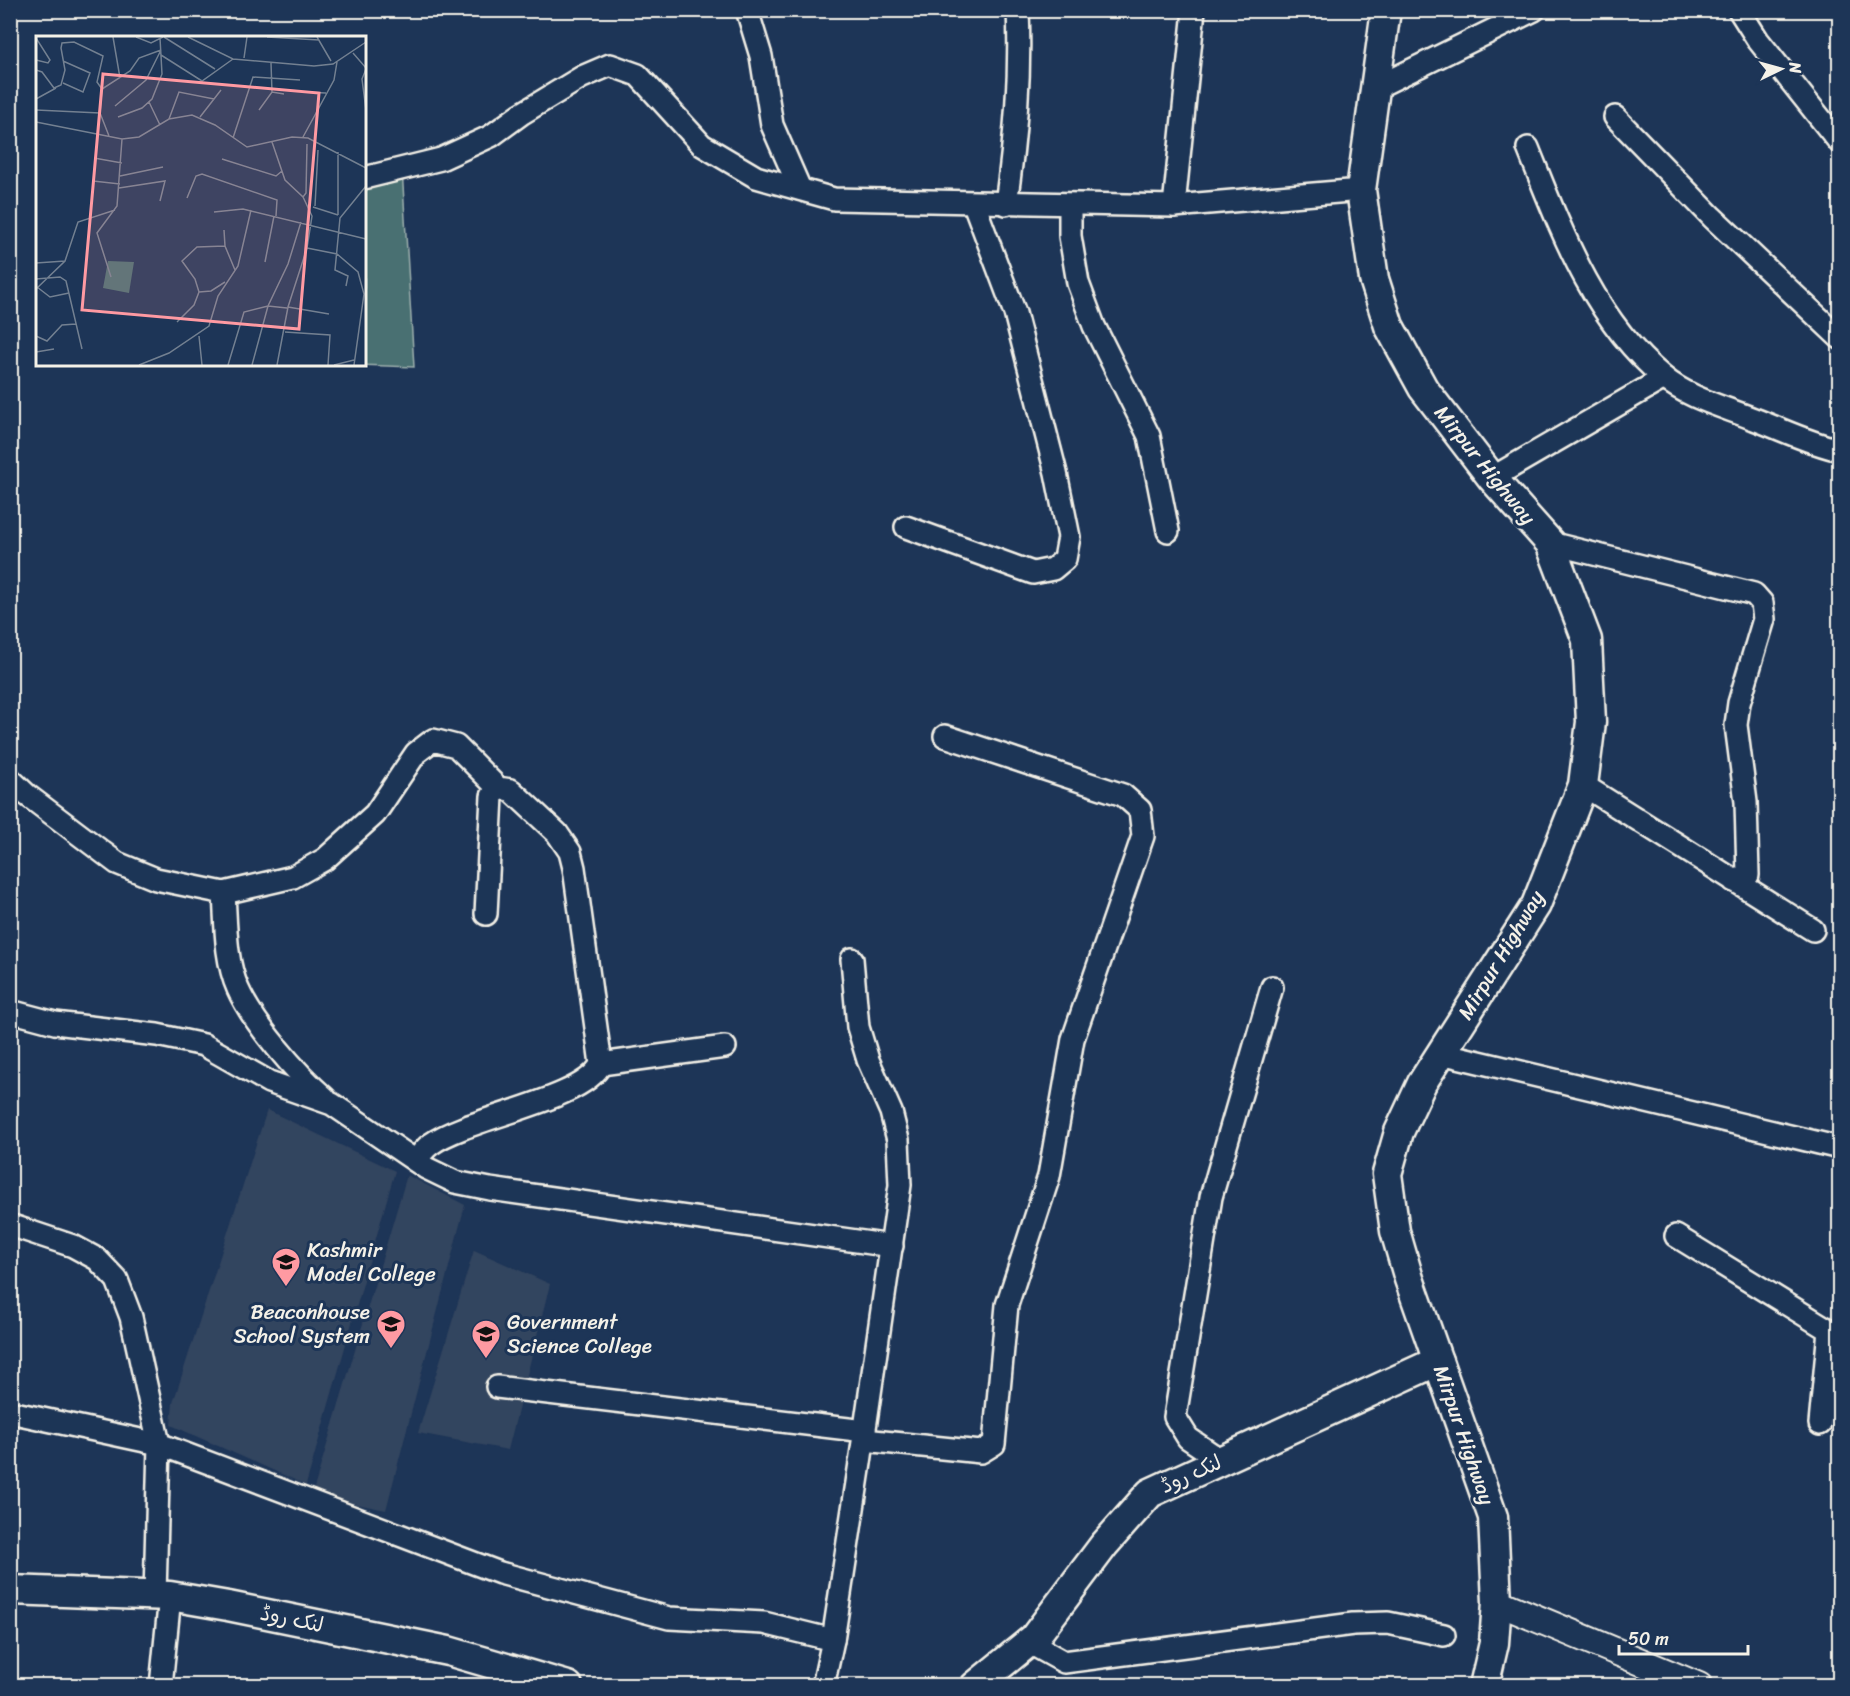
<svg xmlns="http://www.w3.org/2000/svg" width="1850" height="1696" viewBox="0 0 1850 1696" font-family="Sriracha,'Playpen Sans Arabic',sans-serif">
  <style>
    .built { fill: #32445e }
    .green { fill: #486f72; stroke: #9eb0ad; stroke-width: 1.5 }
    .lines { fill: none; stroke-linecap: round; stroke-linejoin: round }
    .minor-casing { stroke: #f4f1e8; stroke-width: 26 }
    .tertiary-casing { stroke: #f4f1e8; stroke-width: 30 }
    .secondary-casing { stroke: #f4f1e8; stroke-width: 33 }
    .minor { stroke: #1d3557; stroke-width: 21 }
    .tertiary { stroke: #1d3557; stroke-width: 26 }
    .secondary { stroke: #1d3557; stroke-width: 28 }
    .labels { text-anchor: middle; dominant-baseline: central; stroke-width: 6; stroke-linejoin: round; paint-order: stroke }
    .street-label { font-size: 21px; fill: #f4f1e8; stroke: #1d3557 }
    .poi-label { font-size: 21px; fill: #f4f1e8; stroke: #1d3557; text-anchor: start }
    .inset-road { fill: none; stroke: #738091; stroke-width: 1.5 }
    .view { fill: #ff9aa2; fill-opacity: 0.15; stroke: #ff9aa2; stroke-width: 3 }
    .inset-edge { fill: none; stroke: #f4f1e8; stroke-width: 3 }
  </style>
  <rect width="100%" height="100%" fill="#1d3557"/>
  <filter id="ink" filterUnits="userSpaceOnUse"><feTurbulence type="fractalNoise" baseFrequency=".0167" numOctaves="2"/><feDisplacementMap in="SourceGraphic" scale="12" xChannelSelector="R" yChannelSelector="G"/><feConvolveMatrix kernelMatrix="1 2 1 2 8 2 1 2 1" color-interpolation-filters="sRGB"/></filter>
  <g filter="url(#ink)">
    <!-- built -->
    <g class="built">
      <path d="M 267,1110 L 395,1171 L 306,1485 L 171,1425 L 173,1403 Z"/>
      <path d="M 407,1175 L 465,1205 L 386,1510 L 312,1495 Z"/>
      <path d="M 474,1250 L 550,1284 L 508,1450 L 418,1433 Z"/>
    </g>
    <!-- green -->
    <path class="green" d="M 365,164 L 402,169 L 414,367 L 359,365 L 364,364 Z"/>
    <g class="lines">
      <!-- minor casing -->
      <g class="minor-casing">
        <g id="minor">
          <path d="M 747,10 L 761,56 L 772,125 L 800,189"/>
          <path d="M 1739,10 L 1758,40 L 1840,143"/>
          <path d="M 1373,89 L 1534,10"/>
          <path d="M 1615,117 L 1712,217 L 1840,338"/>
          <path d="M 1528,148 C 1561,230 1593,319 1663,377 C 1688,398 1724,407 1754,419 C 1781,429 1811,444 1840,450"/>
          <path d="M 364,178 L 441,159 L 491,136 L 521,114 L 582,77 L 610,65 L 638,75 L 702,145 L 756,177 L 834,199 L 1174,206 L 1361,190"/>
          <path d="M 1006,204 C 1015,139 1021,77 1018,10"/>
          <path d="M 1070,205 L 1070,236 L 1078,283 L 1094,326 L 1149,436 L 1168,531"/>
          <path d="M 1174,206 L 1194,10"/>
          <path d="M 1492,478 L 1664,378"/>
          <path d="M 906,527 L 1033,573 L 1053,569 L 1065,559 L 1069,537 L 1056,473 L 1015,313 L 974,204"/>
          <path d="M 1550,543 L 1754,594 L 1762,603 L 1764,619 L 1739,703 L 1736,725 L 1746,802 L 1748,875 L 1734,881"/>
          <path d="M 10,779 L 27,795 L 117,863 L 156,879 L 224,893 L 293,877 L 325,859 L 375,814 L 416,753 L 433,740 L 456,746 L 498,788 L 511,790 L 557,833 L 570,852 L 574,868 L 601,1064 C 583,1101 468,1117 431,1144 C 425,1148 420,1155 416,1161"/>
          <path d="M 1583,785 L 1813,930"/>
          <path d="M 224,893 C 226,924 225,960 238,989 C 253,1023 297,1074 325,1098"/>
          <path d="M 486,914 L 492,796 L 498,788"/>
          <path d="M 10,1011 L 55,1023 L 157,1035 L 204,1045 L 269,1082 L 332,1104 L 426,1168 L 455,1182 L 490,1189 L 892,1246"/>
          <path d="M 1441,1053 L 1840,1148"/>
          <path d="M 601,1064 L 725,1047"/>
          <path d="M 10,1225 L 73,1246 L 97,1259 L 117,1280 L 131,1317 L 159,1444 L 155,1595"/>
          <path d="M 1676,1236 L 1829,1330 L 1820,1424"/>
          <path d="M 497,1387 L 865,1431"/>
          <path d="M 10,1412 L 159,1444 L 500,1573 L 669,1618 L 764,1623 L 833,1640"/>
          <path d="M 864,1440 L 981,1452 L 994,1444 L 1007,1305 L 1049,1176 L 1073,1039 L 1143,836 L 1140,810 L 1123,795 L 945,736"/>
          <path d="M 1222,1461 L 1188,1438 L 1175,1417 L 1211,1197 L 1272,987"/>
          <path d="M 1034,1638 L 1037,1647 L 1064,1662 L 1353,1624 L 1388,1623 L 1444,1635"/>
          <path d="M 161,1686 L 170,1596"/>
          <path d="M 823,1686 L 833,1640 L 860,1463 L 900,1185 L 898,1140 L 891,1112 L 868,1060 L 858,1027 L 852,959"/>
        </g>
      </g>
      <!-- tertiary casing -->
      <g class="tertiary-casing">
        <path id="tertiary" d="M 1497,1602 L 1699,1686"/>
      </g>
      <!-- secondary casing -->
      <g class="secondary-casing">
        <g id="secondary">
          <path d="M 1386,10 L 1361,190 L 1374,279 L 1389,326 L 1423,388 L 1492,478 L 1550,543 L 1587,640 L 1591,722 L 1583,785 L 1536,905 L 1422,1083 L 1399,1132 L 1387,1174 L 1395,1231 L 1409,1279 L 1493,1517 L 1497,1602 L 1494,1643 L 1484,1686"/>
          <path d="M 10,1590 L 170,1596 L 228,1606 L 448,1651 L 568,1686"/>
          <path d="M 975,1686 L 1034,1638 L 1104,1545 L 1150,1493 L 1438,1361"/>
        </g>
      </g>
      <!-- minor -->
      <use href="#minor" class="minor"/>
      <!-- tertiary -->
      <use href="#tertiary" class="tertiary"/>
      <!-- secondary -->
      <use href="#secondary" class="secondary"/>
    </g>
  </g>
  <!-- icons -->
  <defs>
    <g id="university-pin" transform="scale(1.5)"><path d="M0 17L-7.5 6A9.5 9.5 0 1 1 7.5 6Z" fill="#ff9aa2" stroke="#1d3557"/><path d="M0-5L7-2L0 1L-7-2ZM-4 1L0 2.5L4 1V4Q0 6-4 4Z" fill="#111"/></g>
    <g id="school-pin" transform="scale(1.5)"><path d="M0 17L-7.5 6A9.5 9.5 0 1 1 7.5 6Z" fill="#ff9aa2" stroke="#1d3557"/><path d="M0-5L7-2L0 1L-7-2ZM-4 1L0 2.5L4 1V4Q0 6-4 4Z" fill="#111"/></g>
  </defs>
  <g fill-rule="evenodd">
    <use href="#university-pin" x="286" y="1262"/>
    <use href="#school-pin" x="391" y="1324"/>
    <use href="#university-pin" x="486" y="1334"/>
  </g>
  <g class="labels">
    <!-- street labels -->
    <g class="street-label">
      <text transform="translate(1485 465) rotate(51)">Mirpur Highway</text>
      <text transform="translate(1501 955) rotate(-59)">Mirpur Highway</text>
      <text transform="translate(1464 1435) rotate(71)">Mirpur Highway</text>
      <text transform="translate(1191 1474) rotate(-24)">لنک روڈ</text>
      <text transform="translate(292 1619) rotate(12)">لنک روڈ</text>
    </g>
    <!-- poi labels -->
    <g class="poi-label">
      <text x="307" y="1250">Kashmir<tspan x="307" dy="24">Model College</tspan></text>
      <text x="370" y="1312" text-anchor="end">Beaconhouse<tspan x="370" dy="24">School System</tspan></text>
      <text x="507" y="1322">Government<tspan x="507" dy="24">Science College</tspan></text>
    </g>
  </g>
  <!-- overview -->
  <g transform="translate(36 36)">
    <rect width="330" height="330" fill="#1d3557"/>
    <path d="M 72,225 L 98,226 L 93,257 L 67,252 Z" fill="#486f72"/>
    <path class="inset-road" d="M 77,1 L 84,42M 100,1 L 115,7 L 127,1M 128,1 L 179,33M 152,1 L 197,23 L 278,30 L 297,28 L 330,6M 231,1 L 283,4M 281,1 L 295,25M 0,2 L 14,24 L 12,27 L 0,24M 317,17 L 330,32M 125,19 L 166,45 L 197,23M 208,22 L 211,1M 235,27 L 236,56M 330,33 L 326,43 L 330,74M 0,34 L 6,36 L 18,52 L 25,49 L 29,34 L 25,12 L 26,7 L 38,6 L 67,20 L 61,46 L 66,53M 27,47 L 47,56 L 54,37 L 27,25M 268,56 L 290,57M 0,63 L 20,52M 113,66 L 124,89M 79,70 L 110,44 L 125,14M 0,74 L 64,77M 223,74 L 236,56 L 248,58M 82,81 L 106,72 L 116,63 L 126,38 L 124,2M 164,81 L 185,54M 133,83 L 143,56 L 178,63M 0,86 L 86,103 L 103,101 L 133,83 L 156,79 L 179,89 L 211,111 L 256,101 L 272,102 L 330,132M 73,100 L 64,77 L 66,53 L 94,35 L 103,22 L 125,14M 267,101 L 298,44 L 301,26M 197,102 L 217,41 L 264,44M 236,106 L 249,144 L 267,161 L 276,180 L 271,212 L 252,271 L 241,329M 302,116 L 302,179M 58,122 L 86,127M 186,123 L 240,140 L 246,135M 84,140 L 127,131M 57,145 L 84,148M 83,152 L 129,145 L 124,165M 267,161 L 270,157 L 271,108M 151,162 L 160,140 L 166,138 L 241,164 L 240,180M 279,170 L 282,114M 277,171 L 302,179M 178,176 L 207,173 L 330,203M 188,194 L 189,210 L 199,234M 271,212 L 301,218 L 322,236 L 328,258 L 318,329M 229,226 L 238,180M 0,227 L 29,225M 75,241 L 61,197 L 81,170 L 86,103M 0,243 L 24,241 L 30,245 L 46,313M 310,250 L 312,240 L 299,234 L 304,182 L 330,150M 1,251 L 14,261 L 33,257M 0,253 L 29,225 L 42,186 L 79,174M 163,256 L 175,255 L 189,246M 252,271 L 293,278M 141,286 L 158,269 L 163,256 L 159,243 L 146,225 L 161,211 L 189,210M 249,296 L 294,299 L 292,329M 0,300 L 11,305 L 26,289 L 40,288M 163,300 L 166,329M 0,316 L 18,313M 103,329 L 133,317 L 173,290 L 182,260 L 202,230 L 215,174M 192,329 L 208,276 L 232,270 L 251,272M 216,329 L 232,270 L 252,228 L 265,186M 298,329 L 318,324"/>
    <path class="view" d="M 67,38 L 283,57 L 263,293 L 46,274 Z"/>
    <rect width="330" height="330" class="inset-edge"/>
  </g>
  <!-- margin -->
  <rect width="1850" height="1696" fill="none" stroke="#1d3557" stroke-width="36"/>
  <rect x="18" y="18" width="1814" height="1660" fill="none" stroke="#f4f1e8" stroke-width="2" filter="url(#ink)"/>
  <!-- north arrow -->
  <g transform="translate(1781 69) rotate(85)" stroke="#1d3557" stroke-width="4.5" paint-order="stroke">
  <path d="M0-4.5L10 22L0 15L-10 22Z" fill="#f4f1e8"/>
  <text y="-9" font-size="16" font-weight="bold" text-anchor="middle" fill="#f4f1e8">N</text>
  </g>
  <!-- scale -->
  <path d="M1619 1645v9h129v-9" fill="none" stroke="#f4f1e8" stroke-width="3"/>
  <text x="1628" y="1645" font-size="18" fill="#f4f1e8" stroke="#1d3557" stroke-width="4.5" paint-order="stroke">50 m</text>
</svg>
